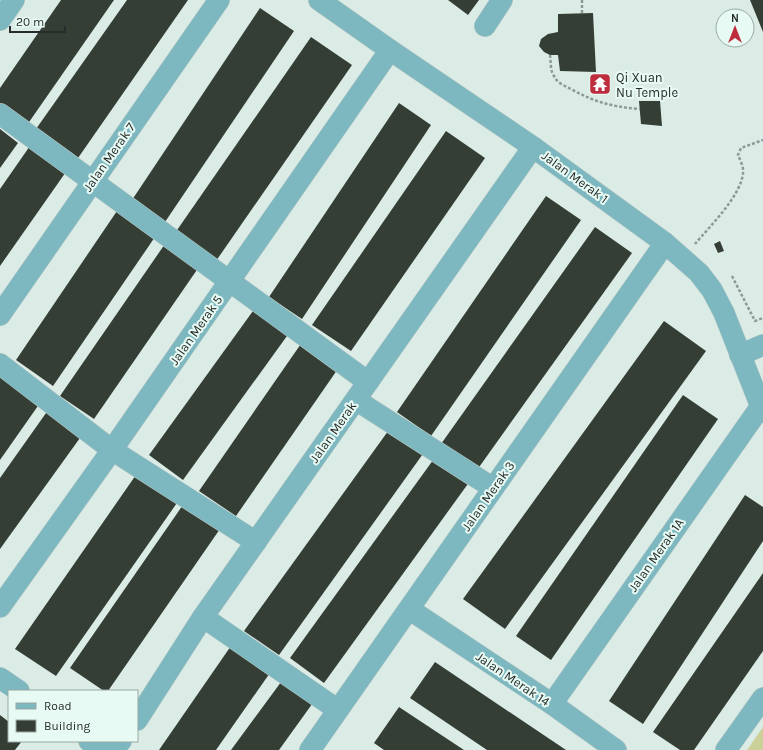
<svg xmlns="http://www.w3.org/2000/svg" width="763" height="750" viewBox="0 0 763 750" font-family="Karla,sans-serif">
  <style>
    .green { fill: #cbd099 }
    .building { fill: #353e35 }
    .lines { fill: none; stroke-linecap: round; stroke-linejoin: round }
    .minor-casing { stroke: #bac9c5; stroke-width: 22 }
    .path { stroke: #8d9995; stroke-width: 2.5; stroke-dasharray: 3 2; stroke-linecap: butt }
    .minor { stroke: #7db7bf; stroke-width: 21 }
    .labels { text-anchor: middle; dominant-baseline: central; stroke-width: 4; stroke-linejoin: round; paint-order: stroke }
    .poi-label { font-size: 13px; fill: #262c2a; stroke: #e8faf4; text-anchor: start }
    .street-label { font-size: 13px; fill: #262c2a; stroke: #e8faf4 }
  </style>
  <rect width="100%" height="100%" fill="#dbece7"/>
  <!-- green -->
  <path class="green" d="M 763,727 L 763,750 L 747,750 Z"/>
  <!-- building -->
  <g class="building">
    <path d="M 61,0 L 114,0 L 27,125 L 0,106 L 0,88 Z"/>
    <path d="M 127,0 L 188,0 L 78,158 L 36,129 Z"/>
    <path d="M 448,0 L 479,0 L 468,15 Z"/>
    <path d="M 750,0 L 763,0 L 763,32 Z"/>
    <path d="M 260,8 L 294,31 L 165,222 L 132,200 Z"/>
    <path d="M 593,13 L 596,72 L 560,71 L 558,55 L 550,55 L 544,52 L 539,46 L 541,39 L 548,34 L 558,32 L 558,14 Z"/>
    <path d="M 311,37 L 352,65 L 216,261 L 175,233 Z"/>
    <path d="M 639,101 L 660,101 L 662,126 L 641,124 Z"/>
    <path d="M 399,103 L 431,125 L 302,319 L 269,297 Z"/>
    <path d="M 0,129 L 18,143 L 0,168 Z"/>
    <path d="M 446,131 L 485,158 L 351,351 L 312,325 Z"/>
    <path d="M 32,143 L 68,169 L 0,266 L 0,189 Z"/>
    <path d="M 546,196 L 581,220 L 431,436 L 397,412 Z"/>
    <path d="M 119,208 L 157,234 L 53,386 L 16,360 Z"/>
    <path d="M 595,227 L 632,253 L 477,470 L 441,444 Z"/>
    <path d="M 167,241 L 201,264 L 94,419 L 60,396 Z"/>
    <path d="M 720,241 L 724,251 L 718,253 L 714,244 Z"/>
    <path d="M 258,304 L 292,329 L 183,480 L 149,455 Z"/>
    <path d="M 664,321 L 706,351 L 505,629 L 463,599 Z"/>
    <path d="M 305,338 L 342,363 L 236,516 L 199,491 Z"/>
    <path d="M 0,376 L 40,403 L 0,460 Z"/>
    <path d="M 683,395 L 718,419 L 551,660 L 516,636 Z"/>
    <path d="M 51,406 L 85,431 L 0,549 L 0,478 Z"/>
    <path d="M 391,427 L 425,451 L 279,655 L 244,631 Z"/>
    <path d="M 436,456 L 470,481 L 324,683 L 290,658 Z"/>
    <path d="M 138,472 L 179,500 L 56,676 L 15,649 Z"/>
    <path d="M 745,495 L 763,507 L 763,541 L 643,724 L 609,701 Z"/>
    <path d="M 185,502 L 222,526 L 108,691 L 104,691 L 70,668 Z"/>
    <path d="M 763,573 L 763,651 L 694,750 L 680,750 L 653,732 Z"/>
    <path d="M 233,643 L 272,670 L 216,750 L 159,750 Z"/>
    <path d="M 435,662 L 566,750 L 487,750 L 410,698 Z"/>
    <path d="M 284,678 L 315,700 L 279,750 L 231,750 Z"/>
    <path d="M 399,707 L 464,750 L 384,750 L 374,743 Z"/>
    <path d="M 0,715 L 9,722 L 9,741 L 22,741 L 15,750 L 0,750 Z"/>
  </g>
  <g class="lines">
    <!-- minor casing -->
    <g class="minor-casing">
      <g id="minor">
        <path d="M 319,0 L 390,50 L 533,147 L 665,243 L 699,273 L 712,290 L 724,313 L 763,412"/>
        <path d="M 0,20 L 14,0"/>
        <path d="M 485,26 L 502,0"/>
        <path d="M 0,114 L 368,382"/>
        <path d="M 0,315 L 219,0"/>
        <path d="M 740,355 L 763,345"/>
        <path d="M 0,364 L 112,450 L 256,542"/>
        <path d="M 356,400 L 493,488"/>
        <path d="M 0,607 L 112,450 L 390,50"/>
        <path d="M 409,609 L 552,704 L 616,750"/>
        <path d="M 203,617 L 338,710"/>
        <path d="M 0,678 L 19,691"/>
        <path d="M 552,704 L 761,406"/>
        <path d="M 137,720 L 203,617 L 533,147"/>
        <path d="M 89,741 L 101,750"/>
        <path d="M 112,750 L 121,741"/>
        <path d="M 310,750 L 665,243"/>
        <path d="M 726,750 L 763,698"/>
      </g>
    </g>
    <!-- path -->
    <g class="path">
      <path d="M 582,0 L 582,14"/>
      <path d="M 550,55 C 551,62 550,70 554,76 C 557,83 565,86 571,89 C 594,102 613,107 640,109"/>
      <path d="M 695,244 C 710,226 741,196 743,173 C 744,167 740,160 738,155 L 741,148 L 763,140"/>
      <path d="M 732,276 L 755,321 L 763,318"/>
    </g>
    <!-- minor -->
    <use href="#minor" class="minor"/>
  </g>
  <!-- icons -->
  <defs>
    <g id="temple-square" transform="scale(1.15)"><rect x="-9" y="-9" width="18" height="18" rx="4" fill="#be2d3e" stroke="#e8faf4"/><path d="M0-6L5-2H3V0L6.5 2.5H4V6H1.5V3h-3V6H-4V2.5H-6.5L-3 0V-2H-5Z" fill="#fff"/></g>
  </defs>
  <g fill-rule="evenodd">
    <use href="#temple-square" x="600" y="84"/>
  </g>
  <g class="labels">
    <!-- poi labels -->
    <g class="poi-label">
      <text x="616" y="77">Qi Xuan<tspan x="616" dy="15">Nu Temple</tspan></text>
    </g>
    <!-- street labels -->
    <g class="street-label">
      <text transform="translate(109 157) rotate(-55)">Jalan Merak 7</text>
      <text transform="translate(575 177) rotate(36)">Jalan Merak 1</text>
      <text transform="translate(196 330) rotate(-55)">Jalan Merak 5</text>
      <text transform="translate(333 432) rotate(-55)">Jalan Merak</text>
      <text transform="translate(488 496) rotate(-55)">Jalan Merak 3</text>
      <text transform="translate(656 555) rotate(-55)">Jalan Merak 1A</text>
      <text transform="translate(513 679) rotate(34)">Jalan Merak 14</text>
    </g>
  </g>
  <!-- legend -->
  <rect x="8" y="690" width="130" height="52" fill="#e8faf4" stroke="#9aa8a3"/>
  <rect x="16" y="703" width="20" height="6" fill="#7db7bf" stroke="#9aa8a3"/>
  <text x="44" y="710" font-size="12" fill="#262c2a">Road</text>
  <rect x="16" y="720" width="20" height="12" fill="#353e35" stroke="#9aa8a3"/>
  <text x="44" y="730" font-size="12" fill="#262c2a">Building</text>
  <!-- north arrow -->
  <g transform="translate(735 28)"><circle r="19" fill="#e8faf4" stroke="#9aa8a3"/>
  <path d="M0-3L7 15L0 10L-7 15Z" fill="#be2d3e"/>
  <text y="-6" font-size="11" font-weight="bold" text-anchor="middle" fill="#262c2a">N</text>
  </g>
  <!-- scale -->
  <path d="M10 26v6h55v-6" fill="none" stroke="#262c2a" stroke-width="2"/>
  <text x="16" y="26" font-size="12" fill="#262c2a" stroke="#e8faf4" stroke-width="3" paint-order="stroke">20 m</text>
</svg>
